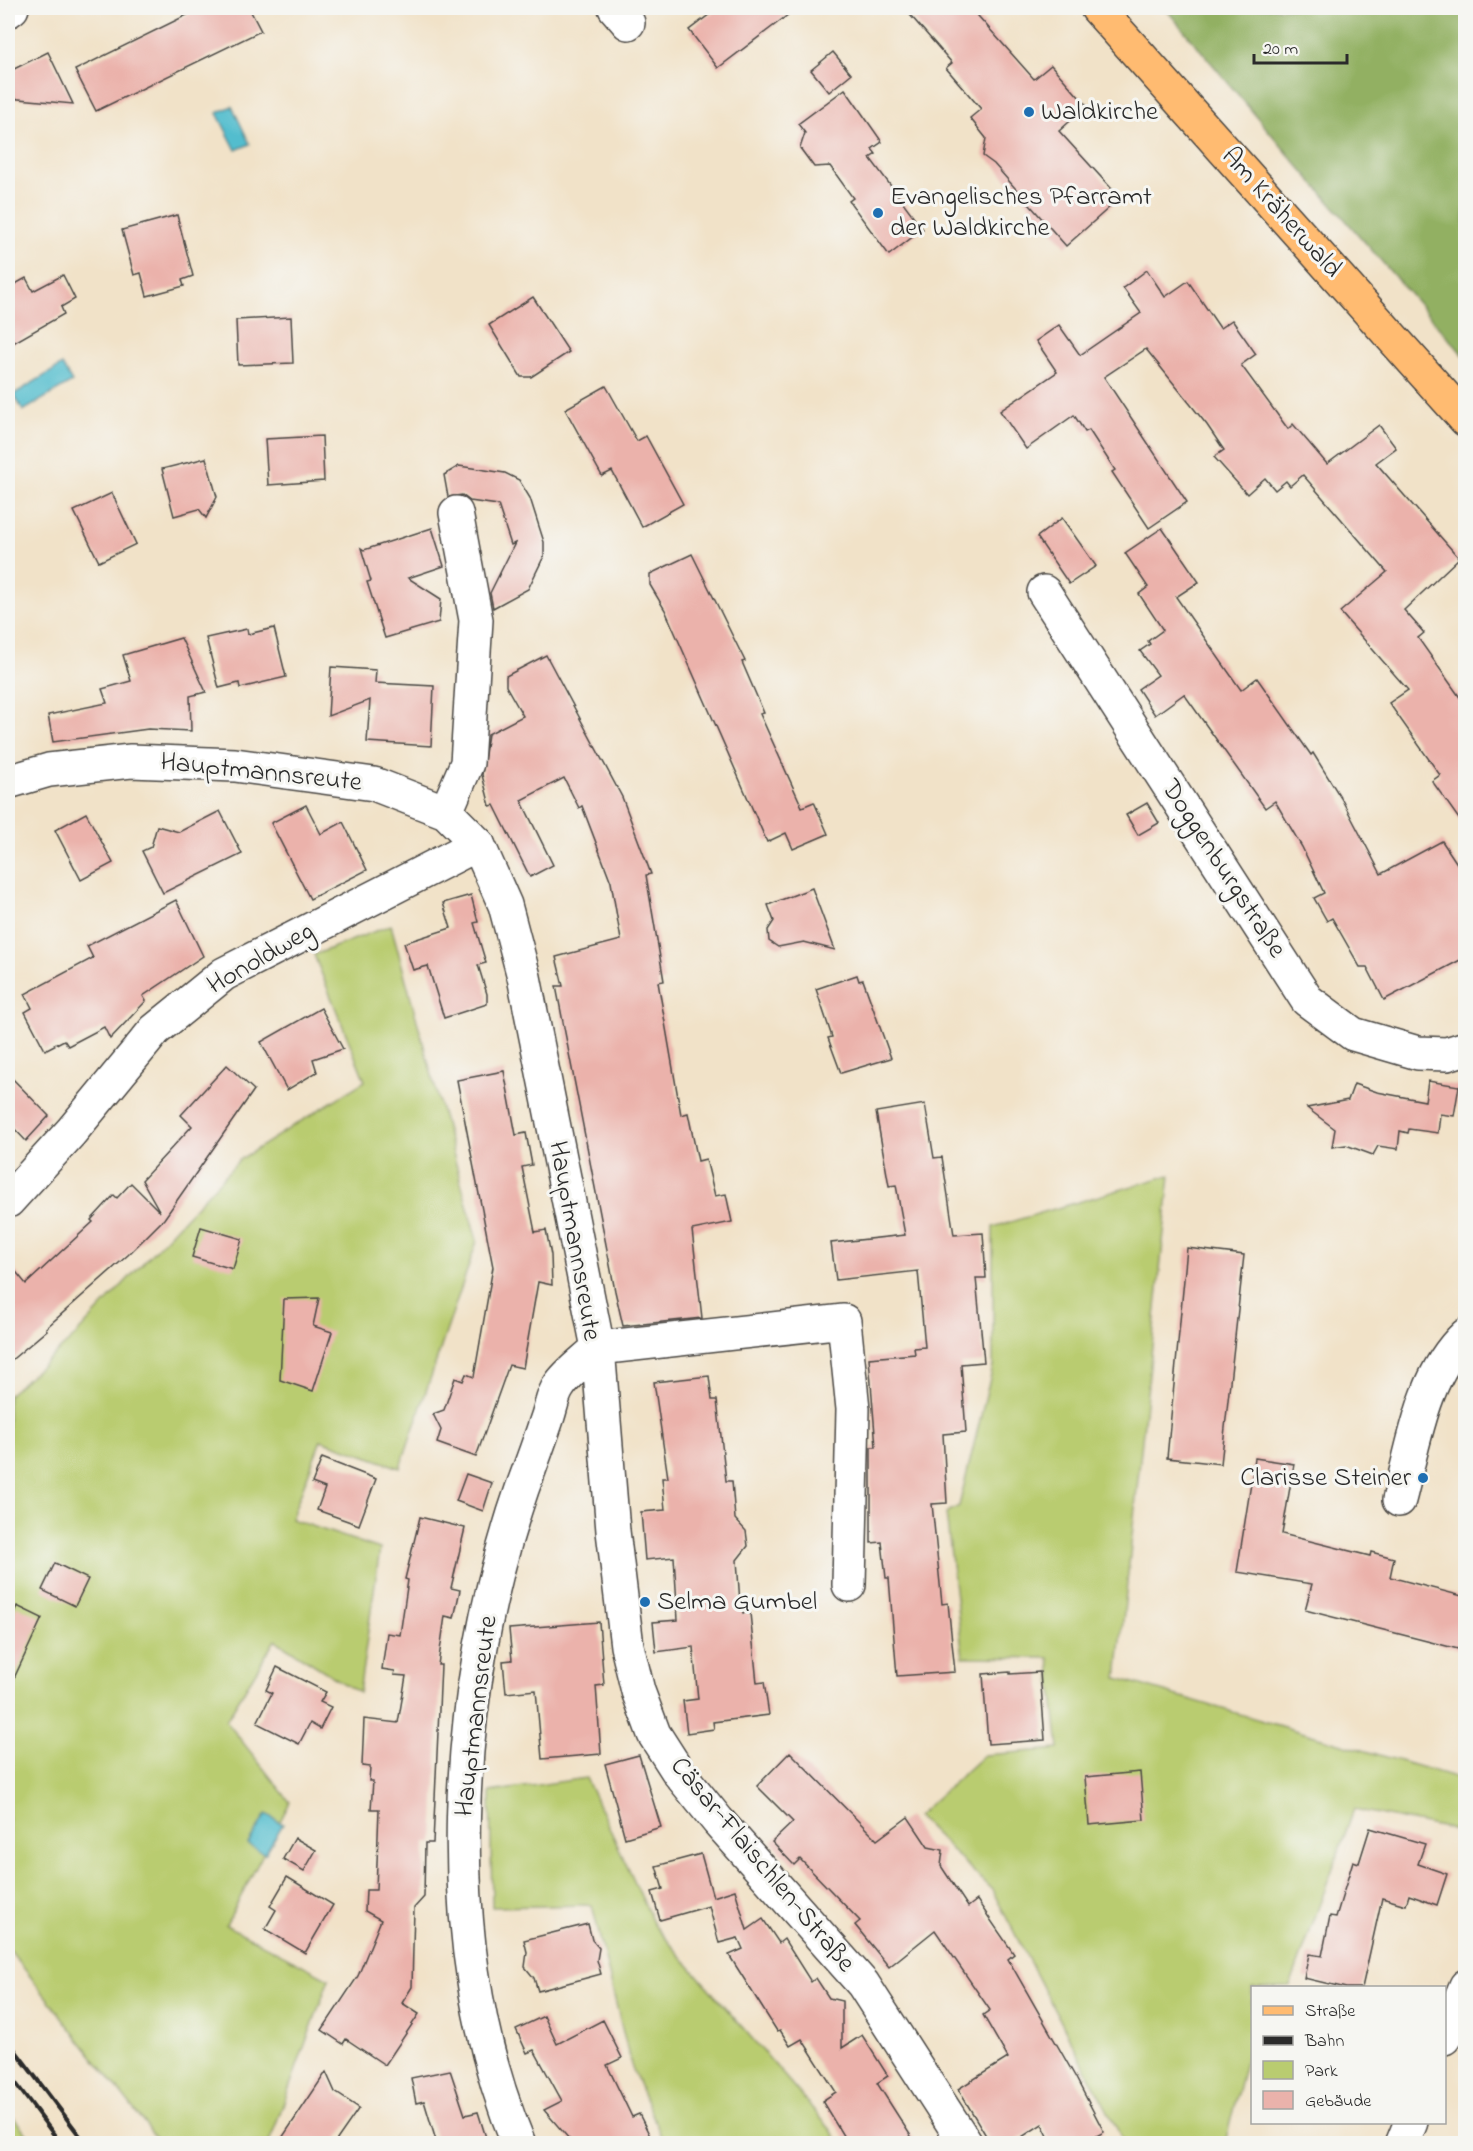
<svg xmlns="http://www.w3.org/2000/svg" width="1473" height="2151" viewBox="0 0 1473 2151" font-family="'Indie Flower',sans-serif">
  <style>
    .green { fill: #b9cc70; stroke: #727c4e; stroke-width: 1.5 }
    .forest { fill: #92b062; stroke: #5e6e46; stroke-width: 1.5 }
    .water { fill: #52bdce; stroke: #3e747c; stroke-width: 1.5 }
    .building { fill: #ebb2ab }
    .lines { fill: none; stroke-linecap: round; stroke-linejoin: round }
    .minor-casing { stroke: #494643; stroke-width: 36 }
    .major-casing { stroke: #494643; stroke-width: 36 }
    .minor { stroke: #fff; stroke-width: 33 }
    .major { stroke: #ffbb71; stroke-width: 33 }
    .rail { stroke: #2b2b2b; stroke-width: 4.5 }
    .poi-dot { fill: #1f6fb2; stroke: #f6f6f2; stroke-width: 2 }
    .labels { text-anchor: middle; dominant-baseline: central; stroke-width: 6; stroke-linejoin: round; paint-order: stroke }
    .poi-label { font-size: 27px; fill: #2b2b2b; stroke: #f6f6f2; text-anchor: start }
    .street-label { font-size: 27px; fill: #2b2b2b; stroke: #f6f6f2 }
  </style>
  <rect width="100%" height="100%" fill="#f6f6f2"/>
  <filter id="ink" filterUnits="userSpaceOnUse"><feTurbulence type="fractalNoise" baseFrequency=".0167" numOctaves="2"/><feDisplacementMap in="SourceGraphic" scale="12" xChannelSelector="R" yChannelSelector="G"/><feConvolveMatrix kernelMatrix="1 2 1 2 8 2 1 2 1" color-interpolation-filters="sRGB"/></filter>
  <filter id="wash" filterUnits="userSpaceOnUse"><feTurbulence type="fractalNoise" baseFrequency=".008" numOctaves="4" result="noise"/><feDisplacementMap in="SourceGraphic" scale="24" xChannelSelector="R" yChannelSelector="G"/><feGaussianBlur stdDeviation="1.35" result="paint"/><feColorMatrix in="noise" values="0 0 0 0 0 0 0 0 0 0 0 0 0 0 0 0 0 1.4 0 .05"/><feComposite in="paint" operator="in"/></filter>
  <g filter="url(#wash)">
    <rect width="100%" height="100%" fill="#f1e2c8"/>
    <!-- green -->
    <g class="green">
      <path d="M 391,925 L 477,1241 L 400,1468 L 321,1440 L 291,1519 L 380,1549 L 359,1693 L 275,1640 L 226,1721 L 290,1802 L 226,1925 L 329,1979 L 269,2143 L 160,2143 L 8,1948 L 8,1395 L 72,1339 L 239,1160 L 365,1081 L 314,955 Z"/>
      <path d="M 1170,1175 L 1117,1678 L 1465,1780 L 1465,1832 L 1354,1809 L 1290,1987 L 1252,1988 L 1252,2034 L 1225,2143 L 1125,2144 L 992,1890 L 917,1816 L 984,1755 L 1059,1749 L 1049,1658 L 963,1657 L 946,1513 L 959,1506 L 993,1366 L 993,1227 Z"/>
      <path d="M 586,1778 L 655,1926 L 831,2130 L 839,2143 L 664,2143 L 631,2065 L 592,1905 L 492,1907 L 490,1792 Z"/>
      <path d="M 14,2118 L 34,2143 L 8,2143 L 8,2124 Z"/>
    </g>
    <!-- forest -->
    <path class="forest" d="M 1165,8 L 1465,8 L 1465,357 L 1294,161 Z"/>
    <!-- water -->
    <g class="water">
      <path d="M 232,106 L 250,144 L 236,150 L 217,113 Z"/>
      <path d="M 62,365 L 72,382 L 23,411 L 14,394 Z"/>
      <path d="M 266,1814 L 283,1824 L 265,1854 L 248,1844 Z"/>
    </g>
    <g id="blocks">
      <!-- building -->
      <g class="building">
        <path d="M 201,8 L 249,8 L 261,31 L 96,111 L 75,70 Z"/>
        <path d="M 718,8 L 797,8 L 718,68 L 689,30 Z"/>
        <path d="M 904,8 L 971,8 L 1034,79 L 1051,65 L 1087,106 L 1059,131 L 1120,198 L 1066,246 L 994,164 L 983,156 L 986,138 L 970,118 L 981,109 L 946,68 L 952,63 Z"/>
        <path d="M 48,52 L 73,104 L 8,98 L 8,72 Z"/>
        <path d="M 833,52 L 851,74 L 829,92 L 811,70 Z"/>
        <path d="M 845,89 L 882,142 L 872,149 L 876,154 L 870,158 L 923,229 L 889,255 L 849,201 L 853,198 L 830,166 L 814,167 L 800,148 L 805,133 L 798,124 Z"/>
        <path d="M 177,215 L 193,276 L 182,280 L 184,286 L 147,296 L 141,273 L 134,275 L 122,230 Z"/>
        <path d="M 1147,270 L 1165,297 L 1188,281 L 1220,328 L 1232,320 L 1256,354 L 1241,365 L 1288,429 L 1293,424 L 1327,464 L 1379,425 L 1396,448 L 1376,463 L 1459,558 L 1404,610 L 1424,633 L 1418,638 L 1466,706 L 1466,829 L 1432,781 L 1440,775 L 1389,703 L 1408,690 L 1340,612 L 1387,572 L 1303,475 L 1290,486 L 1286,481 L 1275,490 L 1265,478 L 1247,494 L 1214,457 L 1224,450 L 1207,425 L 1146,349 L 1104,377 L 1187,502 L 1149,528 L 1112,472 L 1115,470 L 1089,430 L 1085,432 L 1074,415 L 1026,449 L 1000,411 L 1057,372 L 1036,341 L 1059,325 L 1080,355 L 1141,313 L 1123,288 Z"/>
        <path d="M 63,275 L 75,299 L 61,307 L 64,314 L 8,346 L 8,288 L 26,278 L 33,291 Z"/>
        <path d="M 533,297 L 569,352 L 531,377 L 521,377 L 489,325 Z"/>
        <path d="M 291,317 L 293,363 L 238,365 L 236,320 Z"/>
        <path d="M 606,386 L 637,441 L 646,436 L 683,504 L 642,527 L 612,471 L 602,476 L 565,409 Z"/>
        <path d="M 322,436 L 324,481 L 268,485 L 265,439 Z"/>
        <path d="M 206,458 L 217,497 L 206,518 L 199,509 L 174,516 L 162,469 Z"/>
        <path d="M 459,466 L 505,473 L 519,480 L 530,498 L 544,542 L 544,556 L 528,589 L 493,608 L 490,593 L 515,543 L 511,545 L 498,505 L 470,501 L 462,495 L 448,497 L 444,475 Z"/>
        <path d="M 112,493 L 136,544 L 99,562 L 74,511 Z"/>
        <path d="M 1062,518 L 1096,566 L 1069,584 L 1037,537 Z"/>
        <path d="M 432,528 L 444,566 L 408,578 L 441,599 L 439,622 L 385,638 L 367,582 L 371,581 L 361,548 L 364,550 Z"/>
        <path d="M 1162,528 L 1199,582 L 1176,597 L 1241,690 L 1257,678 L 1311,755 L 1313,753 L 1341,798 L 1381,874 L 1442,841 L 1466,877 L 1466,957 L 1384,1000 L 1367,967 L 1360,967 L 1332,918 L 1327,921 L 1314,898 L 1324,893 L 1302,847 L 1275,801 L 1265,808 L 1184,694 L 1155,715 L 1138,689 L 1158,675 L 1140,651 L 1150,644 L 1148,641 L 1163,630 L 1139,594 L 1148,587 L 1125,553 Z"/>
        <path d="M 692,554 L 745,661 L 742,662 L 764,713 L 760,714 L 802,807 L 814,802 L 828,834 L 793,849 L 786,833 L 767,842 L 665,610 L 650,585 L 650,574 Z"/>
        <path d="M 274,628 L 286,677 L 240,688 L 239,683 L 219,688 L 206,638 L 247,629 L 248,634 Z"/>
        <path d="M 181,638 L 206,692 L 190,696 L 191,731 L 148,729 L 53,742 L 48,715 L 107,703 L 102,689 L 131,681 L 123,655 Z"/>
        <path d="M 546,655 L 622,797 L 651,874 L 646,875 L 664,981 L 658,982 L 681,1115 L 688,1113 L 698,1161 L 706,1159 L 715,1196 L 726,1194 L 732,1222 L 692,1230 L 702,1318 L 623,1326 L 615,1291 L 556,986 L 563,986 L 556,957 L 621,940 L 611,882 L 582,806 L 579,808 L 564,778 L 521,800 L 553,865 L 530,877 L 494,805 L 490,806 L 482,775 L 488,734 L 523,716 L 506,686 L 506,676 Z"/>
        <path d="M 331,667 L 376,670 L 375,683 L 434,686 L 431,746 L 367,742 L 370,700 L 328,716 Z"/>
        <path d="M 1147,803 L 1159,823 L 1138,835 L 1126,815 Z"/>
        <path d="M 306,805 L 321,834 L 343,822 L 367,870 L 310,899 L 271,823 Z"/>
        <path d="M 220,811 L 242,854 L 163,893 L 142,851 L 151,847 L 157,826 L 179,832 Z"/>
        <path d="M 86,813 L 113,863 L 81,880 L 55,830 Z"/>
        <path d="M 812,888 L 835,950 L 804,942 L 778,947 L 769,941 L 768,930 L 774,921 L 768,905 Z"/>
        <path d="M 471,895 L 478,922 L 474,923 L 486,963 L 478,965 L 487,994 L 487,1004 L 444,1018 L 428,966 L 413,970 L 404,943 L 451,928 L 443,903 Z"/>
        <path d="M 176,900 L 203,956 L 143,996 L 146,1001 L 110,1039 L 104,1027 L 68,1046 L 64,1040 L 45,1050 L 25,1012 L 32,1008 L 25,994 L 93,958 L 87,946 Z"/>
        <path d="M 857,975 L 859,981 L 863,980 L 891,1058 L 841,1073 L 828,1038 L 832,1037 L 816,989 Z"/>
        <path d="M 321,1008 L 343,1049 L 313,1059 L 317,1072 L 287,1090 L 261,1042 Z"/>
        <path d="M 227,1065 L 254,1090 L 164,1219 L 128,1255 L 46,1328 L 47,1330 L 8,1363 L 8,1262 L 26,1284 L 93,1222 L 91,1220 L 114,1195 L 117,1198 L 131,1183 L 160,1212 L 142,1180 L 192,1126 L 181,1115 Z"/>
        <path d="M 504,1071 L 516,1135 L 526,1133 L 532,1165 L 522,1167 L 535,1232 L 546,1230 L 551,1255 L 552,1285 L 538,1282 L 523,1368 L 509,1365 L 476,1457 L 437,1443 L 441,1430 L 433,1414 L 444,1410 L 455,1378 L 463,1381 L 466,1374 L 474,1377 L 493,1267 L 457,1080 Z"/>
        <path d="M 8,1074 L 49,1116 L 26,1141 L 8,1122 Z"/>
        <path d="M 1428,1081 L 1459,1086 L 1454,1116 L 1440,1114 L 1438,1133 L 1409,1129 L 1408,1133 L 1400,1131 L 1398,1149 L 1378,1146 L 1373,1155 L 1346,1145 L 1332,1147 L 1335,1129 L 1307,1108 L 1348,1100 L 1354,1084 L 1377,1092 L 1425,1101 Z"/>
        <path d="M 925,1104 L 934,1158 L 942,1157 L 954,1235 L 983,1233 L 986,1278 L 976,1278 L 984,1362 L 961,1364 L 966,1432 L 943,1434 L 947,1503 L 932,1504 L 942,1604 L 948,1603 L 955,1672 L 897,1676 L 889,1578 L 886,1578 L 882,1542 L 871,1543 L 871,1447 L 876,1447 L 869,1358 L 915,1354 L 914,1348 L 925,1347 L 918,1271 L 836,1280 L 831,1243 L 905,1235 L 896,1185 L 889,1186 L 876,1112 Z"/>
        <path d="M 201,1227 L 242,1239 L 233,1269 L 192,1257 Z"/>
        <path d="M 1187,1248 L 1244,1255 L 1221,1464 L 1167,1458 Z"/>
        <path d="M 319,1298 L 313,1326 L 332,1332 L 313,1391 L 280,1380 L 284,1299 Z"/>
        <path d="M 709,1376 L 712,1400 L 717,1400 L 726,1481 L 732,1481 L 735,1519 L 746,1531 L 748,1546 L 737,1560 L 740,1603 L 742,1602 L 743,1613 L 750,1613 L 757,1683 L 764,1682 L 769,1715 L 713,1722 L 714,1729 L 687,1733 L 683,1701 L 698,1699 L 693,1647 L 656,1652 L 653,1622 L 678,1620 L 674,1557 L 645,1560 L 641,1512 L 665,1510 L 662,1478 L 668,1478 L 654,1382 Z"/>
        <path d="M 322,1458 L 376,1479 L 359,1525 L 317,1510 L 325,1488 L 312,1483 Z"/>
        <path d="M 1255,1458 L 1294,1464 L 1282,1534 L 1370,1556 L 1371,1552 L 1394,1558 L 1390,1577 L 1466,1597 L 1466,1651 L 1305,1610 L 1312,1584 L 1237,1572 Z"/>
        <path d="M 466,1474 L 492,1483 L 483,1511 L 456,1501 Z"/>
        <path d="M 420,1517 L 465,1528 L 451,1588 L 460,1590 L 454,1618 L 445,1616 L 438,1665 L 441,1665 L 433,1843 L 425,1843 L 424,1897 L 414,1908 L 412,1987 L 402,2003 L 419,2014 L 385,2065 L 346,2039 L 343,2044 L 322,2030 L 358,1976 L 381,1920 L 365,1911 L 366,1890 L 376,1890 L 379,1809 L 371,1809 L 373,1781 L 369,1781 L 370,1767 L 362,1766 L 364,1719 L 398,1723 L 406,1676 L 394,1675 L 395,1671 L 382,1669 L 387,1633 L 400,1635 L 408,1580 L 405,1579 Z"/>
        <path d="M 55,1563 L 88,1579 L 75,1606 L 42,1590 Z"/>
        <path d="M 17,1606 L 42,1618 L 8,1691 L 8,1626 Z"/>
        <path d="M 599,1622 L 604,1685 L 596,1686 L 601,1754 L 542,1759 L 536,1690 L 506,1693 L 503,1661 L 512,1660 L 509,1629 Z"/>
        <path d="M 277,1667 L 326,1692 L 320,1702 L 331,1707 L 320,1729 L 310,1723 L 299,1744 L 257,1723 L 272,1693 L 266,1690 Z"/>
        <path d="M 1010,1672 L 1010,1674 L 1040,1672 L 1045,1740 L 988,1744 L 983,1674 Z"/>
        <path d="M 790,1752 L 877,1840 L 908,1817 L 928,1847 L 943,1850 L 941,1866 L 968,1907 L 977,1900 L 1014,1954 L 1008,1959 L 1076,2078 L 1104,2132 L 1082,2144 L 1052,2144 L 1042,2124 L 1011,2144 L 991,2144 L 958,2089 L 1008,2058 L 983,2015 L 990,2010 L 935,1930 L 889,1967 L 855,1925 L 860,1921 L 800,1859 L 794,1865 L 772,1842 L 793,1822 L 757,1786 Z"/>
        <path d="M 639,1755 L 661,1827 L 625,1838 L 605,1764 Z"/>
        <path d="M 1140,1772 L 1144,1820 L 1089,1825 L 1085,1777 Z"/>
        <path d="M 1370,1828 L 1425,1844 L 1418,1864 L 1447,1874 L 1437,1905 L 1409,1895 L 1406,1905 L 1382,1898 L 1362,1988 L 1346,1988 L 1304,1978 L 1309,1954 L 1322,1956 L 1330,1916 L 1336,1917 L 1353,1861 L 1359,1863 Z"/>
        <path d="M 295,1838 L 316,1850 L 304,1871 L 283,1859 Z"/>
        <path d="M 701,1854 L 713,1897 L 735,1890 L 747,1930 L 763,1919 L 779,1943 L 784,1939 L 811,1982 L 816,1978 L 829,1998 L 842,2001 L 842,2048 L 862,2035 L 888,2076 L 877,2083 L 916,2144 L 848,2144 L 822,2101 L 836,2092 L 802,2039 L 790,2046 L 780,2030 L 777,2031 L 729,1955 L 743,1949 L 738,1938 L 719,1943 L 709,1906 L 660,1920 L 652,1892 L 663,1889 L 656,1866 Z"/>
        <path d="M 287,1877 L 333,1905 L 305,1953 L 265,1929 L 276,1910 L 270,1906 Z"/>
        <path d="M 588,1924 L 592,1940 L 599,1948 L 597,1960 L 601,1974 L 538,1991 L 534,1978 L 525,1967 L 527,1952 L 524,1940 Z"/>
        <path d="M 544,2016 L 557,2044 L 603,2020 L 622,2058 L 607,2065 L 632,2117 L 639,2114 L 654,2144 L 577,2144 L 570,2140 L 544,2110 L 562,2101 L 534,2050 L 527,2053 L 516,2029 Z"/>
        <path d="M 450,2070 L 465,2115 L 478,2112 L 488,2144 L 437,2144 L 424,2101 L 416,2103 L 411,2078 Z"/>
        <path d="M 326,2072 L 335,2092 L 359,2108 L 334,2144 L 278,2144 Z"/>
      </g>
    </g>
  </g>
  <g filter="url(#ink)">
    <use href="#blocks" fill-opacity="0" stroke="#494643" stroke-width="1.5"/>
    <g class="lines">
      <!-- minor casing -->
      <g class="minor-casing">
        <g id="minor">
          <path d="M 615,8 L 628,23"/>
          <path d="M 8,11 L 12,8"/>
          <path d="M 1044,592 L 1307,1000 L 1353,1034 L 1418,1053 L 1447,1054 L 1466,1048"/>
          <path d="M 8,782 L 49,770 L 131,761 L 235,765 L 374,784 L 446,812 L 478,844 L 505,905 L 524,977 L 598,1348 C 586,1360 568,1372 559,1386 C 553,1394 551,1407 548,1416 C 540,1440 531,1465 522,1489 C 453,1688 436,1946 519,2144"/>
          <path d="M 446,812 L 467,763 L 476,620 L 456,513"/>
          <path d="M 8,1201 L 71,1132 L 155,1030 L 224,974 L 478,844"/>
          <path d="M 1399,1500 C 1414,1445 1422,1376 1466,1335"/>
          <path d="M 849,1585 L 853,1409 L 844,1321 L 598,1348 L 613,1531 L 627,1646 L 638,1691 L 654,1734 L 679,1773 L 718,1821 L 863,1984 L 966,2144"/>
          <path d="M 1444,2038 L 1466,1986"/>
          <path d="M 1402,2144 L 1411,2122"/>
        </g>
      </g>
      <!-- major casing -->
      <g class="major-casing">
        <path id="major" d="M 1097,8 L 1466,420"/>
      </g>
      <!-- minor -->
      <use href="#minor" class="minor"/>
      <!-- major -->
      <use href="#major" class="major"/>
      <!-- rail -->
      <g class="rail">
        <path d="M 8,2041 L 86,2144"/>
        <path d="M 8,2073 L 61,2144"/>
      </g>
    </g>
  </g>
  <!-- markers -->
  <g class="poi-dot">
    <circle cx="1029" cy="112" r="6"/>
    <circle cx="878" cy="213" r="6"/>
    <circle cx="1423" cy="1478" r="6"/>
    <circle cx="645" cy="1602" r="6"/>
  </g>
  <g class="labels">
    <!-- poi labels -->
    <g class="poi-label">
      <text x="1041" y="112">Waldkirche</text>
      <text x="890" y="197">Evangelisches Pfarramt<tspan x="890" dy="31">der Waldkirche</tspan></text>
      <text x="1411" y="1478" text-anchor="end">Clarisse Steiner</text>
      <text x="657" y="1602">Selma Gumbel</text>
    </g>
    <!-- street labels -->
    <g class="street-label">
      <text transform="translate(1281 213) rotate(48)">Am Kräherwald</text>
      <text transform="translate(261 773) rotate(6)">Hauptmannsreute</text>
      <text transform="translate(1223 869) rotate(57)">Doggenburgstraße</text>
      <text transform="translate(261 959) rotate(-30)">Honoldweg</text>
      <text transform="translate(574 1241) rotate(80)">Hauptmannsreute</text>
      <text transform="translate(477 1716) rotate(-83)">Hauptmannsreute</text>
      <text transform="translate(762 1865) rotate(50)">Cäsar-Flaischlen-Straße</text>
    </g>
  </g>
  <!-- margin -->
  <rect width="1473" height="2151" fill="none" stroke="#f6f6f2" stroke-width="30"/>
  <!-- legend -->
  <rect x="1251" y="1986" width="195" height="138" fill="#f6f6f2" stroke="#a5a5a2" stroke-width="1.5"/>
  <rect x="1263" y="2006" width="30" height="9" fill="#ffbb71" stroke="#a5a5a2" stroke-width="1.5"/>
  <text x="1305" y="2016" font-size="18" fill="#2b2b2b">Straße</text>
  <rect x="1263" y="2036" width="30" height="9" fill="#2b2b2b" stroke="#a5a5a2" stroke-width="1.5"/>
  <text x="1305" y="2046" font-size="18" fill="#2b2b2b">Bahn</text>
  <rect x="1263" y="2061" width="30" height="18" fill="#b9cc70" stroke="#a5a5a2" stroke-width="1.5"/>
  <text x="1305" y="2076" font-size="18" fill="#2b2b2b">Park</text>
  <rect x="1263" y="2091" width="30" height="18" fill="#ebb2ab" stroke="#a5a5a2" stroke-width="1.5"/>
  <text x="1305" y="2106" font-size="18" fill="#2b2b2b">Gebäude</text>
  <!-- scale -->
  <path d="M1254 54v9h93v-9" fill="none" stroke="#2b2b2b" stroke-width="3"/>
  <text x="1263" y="54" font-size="18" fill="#2b2b2b" stroke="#f6f6f2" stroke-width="4.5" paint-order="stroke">20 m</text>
</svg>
